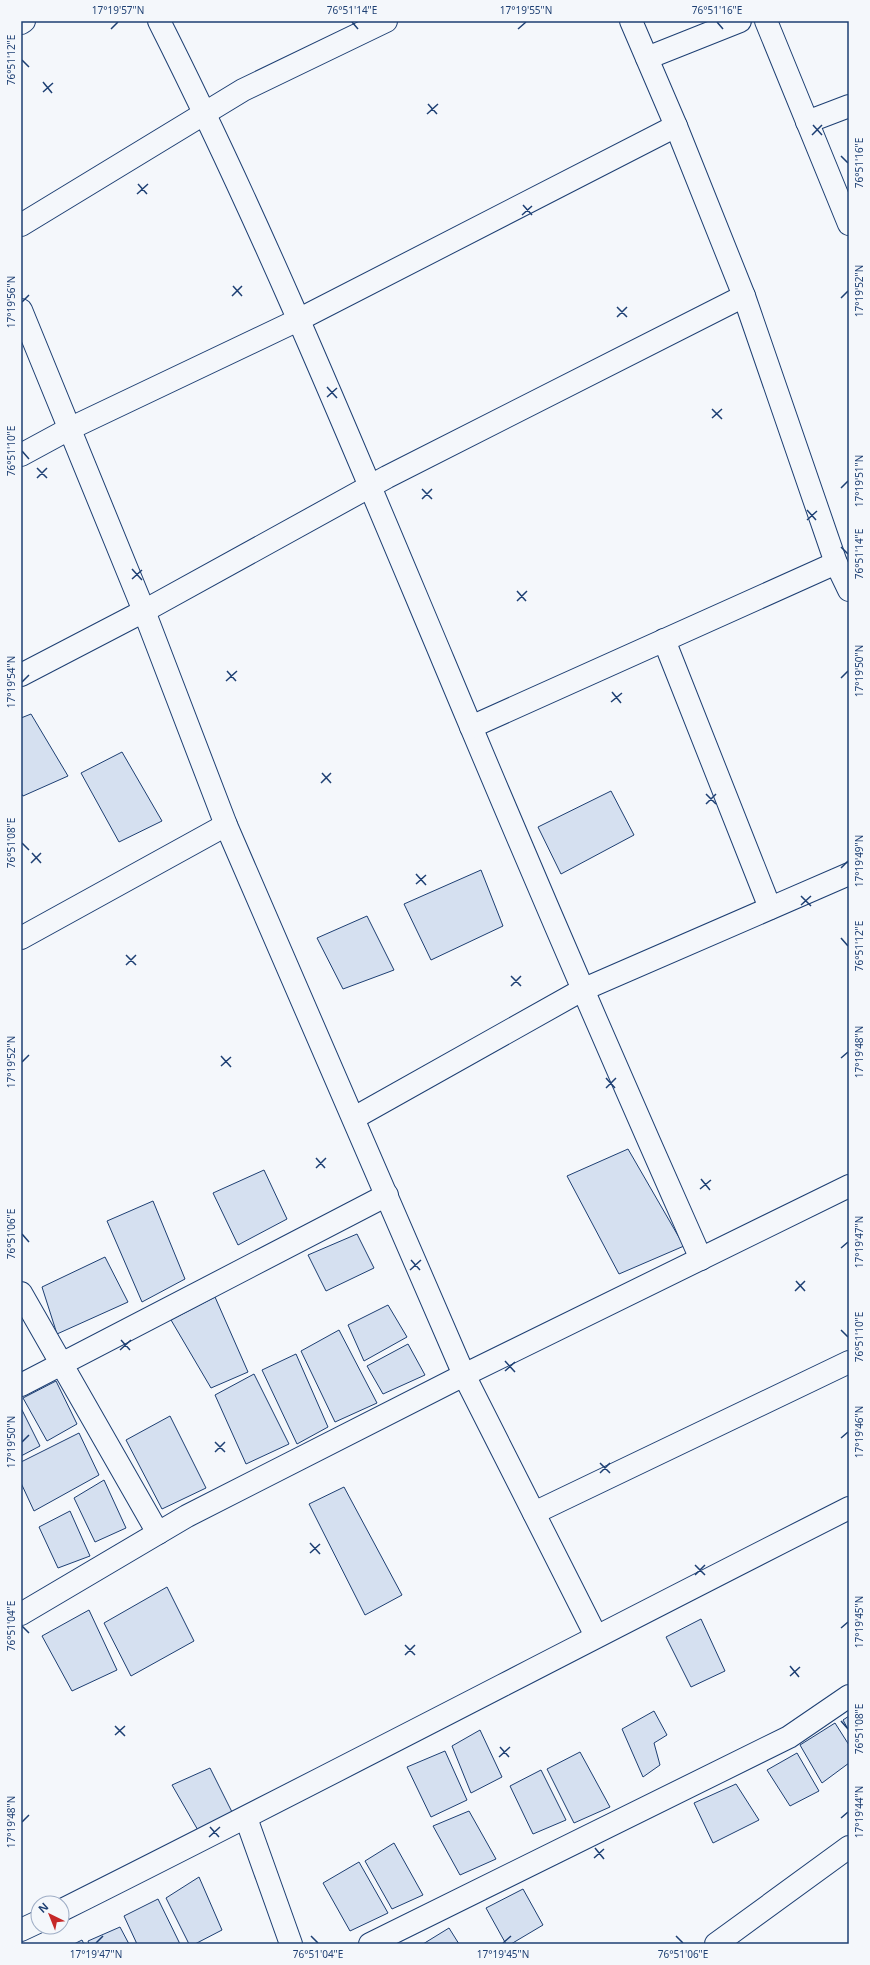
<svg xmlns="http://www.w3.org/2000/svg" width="870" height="1965" viewBox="0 0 870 1965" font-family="'Noto Sans',sans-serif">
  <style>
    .building { fill: #d5e0f0; stroke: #1d3f73 }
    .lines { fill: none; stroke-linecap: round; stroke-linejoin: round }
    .minor-casing { stroke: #1d3f73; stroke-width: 24 }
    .minor { stroke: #f4f7fb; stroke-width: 22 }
    .ticks { fill: none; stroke: #1d3f73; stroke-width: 1.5 }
    .neatline { fill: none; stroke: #1d3f73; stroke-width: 1.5 }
    .ticks-label { font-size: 10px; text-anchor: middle; fill: #1d3f73 }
  </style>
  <rect width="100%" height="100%" fill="#f4f7fb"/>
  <!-- building -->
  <g class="building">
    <path d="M 31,714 L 68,776 L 23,796 L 21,793 L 21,718 Z"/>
    <path d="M 122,752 L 162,821 L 119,842 L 81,773 Z"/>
    <path d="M 611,791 L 634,835 L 561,874 L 538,827 Z"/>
    <path d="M 481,870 L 503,926 L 431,960 L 404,904 Z"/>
    <path d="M 367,916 L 394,970 L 343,989 L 317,938 Z"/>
    <path d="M 628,1149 L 684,1246 L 619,1274 L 567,1176 Z"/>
    <path d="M 264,1170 L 287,1219 L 238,1245 L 213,1193 Z"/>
    <path d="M 153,1201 L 185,1279 L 142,1302 L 107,1221 Z"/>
    <path d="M 357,1234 L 374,1268 L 326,1291 L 308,1255 Z"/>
    <path d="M 105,1257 L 128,1302 L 57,1334 L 42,1287 Z"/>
    <path d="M 215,1297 L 248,1372 L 211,1388 L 171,1320 Z"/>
    <path d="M 388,1305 L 407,1337 L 364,1361 L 348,1325 Z"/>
    <path d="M 339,1330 L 377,1403 L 335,1422 L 301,1351 Z"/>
    <path d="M 408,1344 L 425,1375 L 383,1394 L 367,1366 Z"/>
    <path d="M 296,1354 L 328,1427 L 297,1444 L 262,1370 Z"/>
    <path d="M 254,1374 L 289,1444 L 246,1464 L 215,1395 Z"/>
    <path d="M 56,1381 L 77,1424 L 47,1441 L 23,1398 Z"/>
    <path d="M 21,1408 L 40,1446 L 21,1456 Z"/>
    <path d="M 170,1416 L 206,1488 L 162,1509 L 126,1440 Z"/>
    <path d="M 79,1433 L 99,1475 L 34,1511 L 21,1483 L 21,1462 Z"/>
    <path d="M 104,1480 L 126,1528 L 95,1542 L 74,1498 Z"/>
    <path d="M 344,1487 L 402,1595 L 365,1615 L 309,1504 Z"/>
    <path d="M 70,1511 L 90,1556 L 58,1568 L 39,1527 Z"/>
    <path d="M 167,1587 L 194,1641 L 131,1676 L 104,1623 Z"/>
    <path d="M 89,1610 L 117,1670 L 72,1691 L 42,1636 Z"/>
    <path d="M 701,1619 L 725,1671 L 691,1687 L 666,1637 Z"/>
    <path d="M 654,1711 L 667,1735 L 654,1743 L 660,1765 L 643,1777 L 622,1729 Z"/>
    <path d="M 849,1716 L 849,1731 L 843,1720 Z"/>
    <path d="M 835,1723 L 849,1745 L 849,1763 L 822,1783 L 800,1745 Z"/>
    <path d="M 480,1730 L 502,1777 L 471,1793 L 452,1746 Z"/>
    <path d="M 445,1751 L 467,1800 L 431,1817 L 407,1767 Z"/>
    <path d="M 580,1752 L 610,1807 L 574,1823 L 547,1769 Z"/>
    <path d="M 797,1753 L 819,1791 L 790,1806 L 767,1770 Z"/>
    <path d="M 210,1768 L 234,1816 L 199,1832 L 172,1785 Z"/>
    <path d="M 541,1770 L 566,1820 L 533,1834 L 510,1786 Z"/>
    <path d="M 736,1784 L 759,1820 L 713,1843 L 694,1803 Z"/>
    <path d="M 469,1811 L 496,1859 L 460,1875 L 433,1826 Z"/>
    <path d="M 394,1843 L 423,1895 L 392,1909 L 365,1861 Z"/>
    <path d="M 359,1862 L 388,1913 L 350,1931 L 323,1883 Z"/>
    <path d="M 199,1877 L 222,1930 L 195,1944 L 189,1944 L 166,1898 Z"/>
    <path d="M 523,1889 L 543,1925 L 511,1944 L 506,1944 L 486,1908 Z"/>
    <path d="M 158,1899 L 180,1944 L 137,1944 L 124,1916 Z"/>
    <path d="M 120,1927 L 129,1944 L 89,1944 L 88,1941 Z"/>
    <path d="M 449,1928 L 459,1944 L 423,1944 Z"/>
    <path d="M 82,1940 L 84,1944 L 74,1944 Z"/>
  </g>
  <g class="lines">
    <!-- minor casing -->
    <g class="minor-casing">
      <g id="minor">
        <path d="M 159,21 C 264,229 353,446 443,660 C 527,861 613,1061 701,1259"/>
        <path d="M 631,21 L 676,126 L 744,296 L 836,563 L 849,590"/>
        <path d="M 766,21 L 849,224"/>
        <path d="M 21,23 L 24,21"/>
        <path d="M 647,58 L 740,21"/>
        <path d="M 807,122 L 849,106"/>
        <path d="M 21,225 L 243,90 L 386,21"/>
        <path d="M 21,310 L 144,611 L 226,825 L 464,1375 L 596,1636"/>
        <path d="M 21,455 L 69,429 L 298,320 L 676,126"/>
        <path d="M 664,640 L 770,908"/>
        <path d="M 21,675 L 144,611 L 387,477 L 744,296"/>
        <path d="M 471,727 L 836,563"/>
        <path d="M 21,938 L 226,825"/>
        <path d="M 354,1118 L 582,990 L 849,874"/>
        <path d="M 21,1293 L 158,1533"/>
        <path d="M 21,1385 L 387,1195"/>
        <path d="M 534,1513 L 849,1362"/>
        <path d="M 21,1614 L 187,1516 L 464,1375 L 849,1186"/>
        <path d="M 246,1818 L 291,1944"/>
        <path d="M 62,1910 C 326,1778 586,1641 849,1508"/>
        <path d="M 21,1930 L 38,1922"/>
        <path d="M 370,1944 L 789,1737 L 849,1696"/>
        <path d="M 716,1944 L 849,1847"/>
      </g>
    </g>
    <!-- minor -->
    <use href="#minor" class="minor"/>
  </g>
  <!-- ticks -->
  <path class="ticks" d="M 352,22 L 358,29M 717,22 L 723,29M 111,29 L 118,22M 518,29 L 526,22M 22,60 L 29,67M 43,82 L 52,93M 43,92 L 53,83M 428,104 L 437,114M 427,114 L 438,104M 813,125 L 822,135M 812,135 L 822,125M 841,156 L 848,163M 138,184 L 147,194M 137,194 L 148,184M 523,205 L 532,215M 522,215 L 532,206M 233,286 L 242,296M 232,296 L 242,286M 841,298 L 848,291M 22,302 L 29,295M 617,307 L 627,317M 617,317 L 627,307M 327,387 L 337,398M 327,397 L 337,388M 712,409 L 722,419M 712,418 L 722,409M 22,451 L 29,459M 37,468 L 47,478M 37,478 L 47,468M 841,488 L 848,481M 422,489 L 432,499M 422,499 L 432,489M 807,510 L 816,520M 807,520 L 817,511M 841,547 L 848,554M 132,569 L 142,580M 132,579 L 142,570M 517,591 L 526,601M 517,601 L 527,591M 227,671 L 236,681M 841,678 L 848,671M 226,681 L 237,671M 22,682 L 29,675M 612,692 L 621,703M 611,702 L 622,693M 322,773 L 331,783M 321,783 L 331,773M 706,794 L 716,804M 706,804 L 716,794M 22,843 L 29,850M 32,853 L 41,863M 31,863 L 41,853M 841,868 L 848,861M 416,874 L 426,885M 416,884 L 426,875M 801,896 L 811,906M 801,905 L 811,896M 841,938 L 848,946M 126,955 L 136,965M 126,965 L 136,955M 511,976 L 521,986M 511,986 L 521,976M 221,1056 L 231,1067M 841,1058 L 848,1052M 22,1062 L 29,1055M 221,1066 L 231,1057M 606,1078 L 615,1088M 606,1088 L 616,1078M 316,1158 L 325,1168M 316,1168 L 326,1158M 701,1179 L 710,1190M 700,1189 L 711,1180M 22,1234 L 29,1242M 841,1248 L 848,1242M 411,1260 L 420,1270M 410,1270 L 421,1260M 796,1281 L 805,1291M 795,1291 L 805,1281M 841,1330 L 848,1337M 121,1340 L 130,1350M 120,1350 L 131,1340M 505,1361 L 515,1372M 505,1371 L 515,1362M 841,1438 L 848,1432M 22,1442 L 29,1435M 215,1442 L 225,1452M 215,1452 L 225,1442M 600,1463 L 610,1473M 600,1473 L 610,1463M 310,1543 L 320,1554M 310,1553 L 320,1544M 695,1565 L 705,1575M 695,1575 L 705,1565M 22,1626 L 29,1633M 841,1628 L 848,1622M 405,1645 L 415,1655M 405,1655 L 415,1645M 790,1666 L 799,1677M 790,1676 L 800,1667M 841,1721 L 848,1729M 115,1726 L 125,1736M 115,1735 L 125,1726M 500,1747 L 509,1757M 499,1757 L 510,1747M 841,1818 L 848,1812M 22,1822 L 29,1815M 210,1827 L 219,1837M 209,1837 L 220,1827M 595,1848 L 604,1859M 594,1858 L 604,1849M 311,1936 L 318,1943M 676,1936 L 683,1943M 96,1943 L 103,1936M 503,1943 L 511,1936"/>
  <!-- border -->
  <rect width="870" height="1965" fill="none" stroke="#f4f7fb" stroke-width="44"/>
  <!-- north arrow -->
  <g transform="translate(50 1915) rotate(317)"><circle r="19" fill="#f4f7fb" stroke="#9eadc5"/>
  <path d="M0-3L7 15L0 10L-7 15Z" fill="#c62828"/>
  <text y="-6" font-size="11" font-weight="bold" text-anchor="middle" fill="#1d3f73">N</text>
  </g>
  <rect x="22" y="22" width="826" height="1921" class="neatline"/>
  <g class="ticks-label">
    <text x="118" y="14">17°19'57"N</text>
    <text x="352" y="14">76°51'14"E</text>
    <text x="526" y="14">17°19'55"N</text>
    <text x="717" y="14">76°51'16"E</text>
    <text transform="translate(11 60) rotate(-90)" y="4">76°51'12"E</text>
    <text transform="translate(859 163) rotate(-90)" y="4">76°51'16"E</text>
    <text transform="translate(859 291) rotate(-90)" y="4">17°19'52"N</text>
    <text transform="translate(11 302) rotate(-90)" y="4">17°19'56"N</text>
    <text transform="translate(11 451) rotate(-90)" y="4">76°51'10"E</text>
    <text transform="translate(859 481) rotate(-90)" y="4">17°19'51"N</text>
    <text transform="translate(859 554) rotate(-90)" y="4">76°51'14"E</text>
    <text transform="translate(859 671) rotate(-90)" y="4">17°19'50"N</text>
    <text transform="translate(11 682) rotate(-90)" y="4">17°19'54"N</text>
    <text transform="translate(11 843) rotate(-90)" y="4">76°51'08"E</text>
    <text transform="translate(859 861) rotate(-90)" y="4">17°19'49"N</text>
    <text transform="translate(859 946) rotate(-90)" y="4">76°51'12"E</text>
    <text transform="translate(859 1052) rotate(-90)" y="4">17°19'48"N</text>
    <text transform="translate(11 1062) rotate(-90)" y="4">17°19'52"N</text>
    <text transform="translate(11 1234) rotate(-90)" y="4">76°51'06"E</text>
    <text transform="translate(859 1242) rotate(-90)" y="4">17°19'47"N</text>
    <text transform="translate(859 1337) rotate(-90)" y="4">76°51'10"E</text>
    <text transform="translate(859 1432) rotate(-90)" y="4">17°19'46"N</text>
    <text transform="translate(11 1442) rotate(-90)" y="4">17°19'50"N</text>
    <text transform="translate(859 1622) rotate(-90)" y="4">17°19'45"N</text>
    <text transform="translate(11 1626) rotate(-90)" y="4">76°51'04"E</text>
    <text transform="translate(859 1729) rotate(-90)" y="4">76°51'08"E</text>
    <text transform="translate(859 1812) rotate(-90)" y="4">17°19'44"N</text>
    <text transform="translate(11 1822) rotate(-90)" y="4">17°19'48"N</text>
    <text x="96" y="1958">17°19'47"N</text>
    <text x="318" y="1958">76°51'04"E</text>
    <text x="503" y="1958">17°19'45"N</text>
    <text x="683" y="1958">76°51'06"E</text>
  </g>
</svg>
